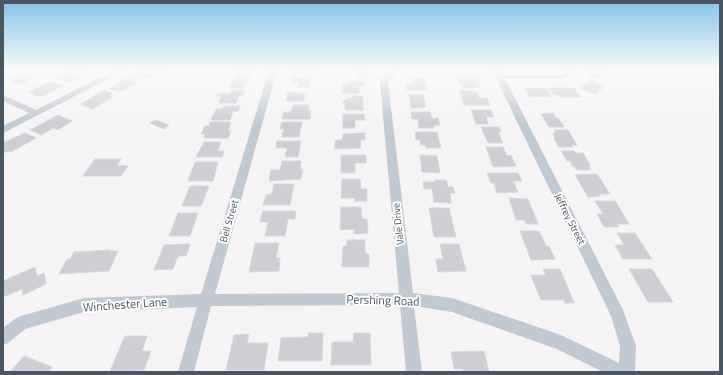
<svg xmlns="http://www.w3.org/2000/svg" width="723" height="375" viewBox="0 0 723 375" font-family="'Titillium Web',sans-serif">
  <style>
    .building { fill: #cdcfd5; stroke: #d7d9de }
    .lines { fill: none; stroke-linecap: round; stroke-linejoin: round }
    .minor { fill: #c1cad2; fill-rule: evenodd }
    .labels { text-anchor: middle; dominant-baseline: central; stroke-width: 4; stroke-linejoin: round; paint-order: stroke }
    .street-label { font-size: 10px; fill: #4a5661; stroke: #fff }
    .near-street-label { font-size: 12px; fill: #4a5661; stroke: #fff }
  </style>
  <rect width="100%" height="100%" fill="#f5f3f3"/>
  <!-- building -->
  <g class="building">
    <path d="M 71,70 L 86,70 L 90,72 L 69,83 L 54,78 Z"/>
    <path d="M 141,70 L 165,70 L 148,79 L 134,75 Z"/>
    <path d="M 239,70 L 250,70 L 249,75 L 236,75 Z"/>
    <path d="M 293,70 L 319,70 L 312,72 L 312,74 L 292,74 Z"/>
    <path d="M 353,70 L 369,70 L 364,78 L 355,77 L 358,73 L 353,72 Z"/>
    <path d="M 585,71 L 603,71 L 607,75 L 604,75 L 605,77 L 590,77 Z"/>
    <path d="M 24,73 L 34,76 L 21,85 L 9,80 Z"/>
    <path d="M 129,77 L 136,79 L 133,81 L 137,83 L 120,92 L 109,89 Z"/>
    <path d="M 234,77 L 250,77 L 249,81 L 246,81 L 243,88 L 230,88 Z"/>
    <path d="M 292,77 L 311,77 L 309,87 L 298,87 L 299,82 L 291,82 Z"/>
    <path d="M 457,77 L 477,77 L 481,86 L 478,86 L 479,88 L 464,88 L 463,85 L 460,85 Z"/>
    <path d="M 411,78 L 425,78 L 427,90 L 407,90 L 406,85 L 412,85 Z"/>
    <path d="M 591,80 L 605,86 L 595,94 L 579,87 Z"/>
    <path d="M 52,81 L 63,86 L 40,97 L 29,92 Z"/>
    <path d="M 348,81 L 364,81 L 364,86 L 359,86 L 359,93 L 342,93 L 343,83 L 347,83 Z"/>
    <path d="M 525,88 L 546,89 L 551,97 L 529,96 Z"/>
    <path d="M 549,88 L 574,88 L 581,97 L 560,97 L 558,94 L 553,94 Z"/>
    <path d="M 104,90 L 113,94 L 109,96 L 113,97 L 92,109 L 81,104 Z"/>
    <path d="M 245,90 L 243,96 L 239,96 L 236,103 L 219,103 L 221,96 L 216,96 L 218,93 L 230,93 L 231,91 Z"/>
    <path d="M 460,91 L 477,91 L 479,98 L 487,98 L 490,105 L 464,105 Z"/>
    <path d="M 288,92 L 305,94 L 304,101 L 286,101 Z"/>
    <path d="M 423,94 L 426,107 L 411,108 L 409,95 Z"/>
    <path d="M 353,96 L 363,96 L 363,110 L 345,110 L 345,103 L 343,103 L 343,100 L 346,100 L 346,98 L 353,98 Z"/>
    <path d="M 293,105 L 309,105 L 308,111 L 311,111 L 310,119 L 282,119 L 284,112 L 291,112 Z"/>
    <path d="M 224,106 L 240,106 L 238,111 L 233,111 L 230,120 L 211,120 L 216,109 L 223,109 Z"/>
    <path d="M 471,110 L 491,110 L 494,117 L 486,117 L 488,124 L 476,124 Z"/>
    <path d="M 411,112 L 430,112 L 432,118 L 438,118 L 440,125 L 434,125 L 434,128 L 419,128 L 418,119 L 412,119 Z"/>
    <path d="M 553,113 L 556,118 L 558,118 L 564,127 L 549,127 L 541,114 Z"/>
    <path d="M 343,114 L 364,114 L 365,120 L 355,120 L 355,128 L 343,128 Z"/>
    <path d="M 58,115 L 72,121 L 58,130 L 53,128 L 41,135 L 30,130 Z"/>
    <path d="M 155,120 L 169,125 L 164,129 L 150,123 Z"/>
    <path d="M 210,122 L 231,122 L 228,131 L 231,131 L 228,138 L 204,138 L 205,134 L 201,134 L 205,126 L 209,126 Z"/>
    <path d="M 282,122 L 302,122 L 299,137 L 282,137 L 284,129 L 280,129 Z"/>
    <path d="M 481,127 L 499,127 L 501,132 L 498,132 L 503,143 L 488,143 Z"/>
    <path d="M 554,130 L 568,130 L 577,145 L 571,145 L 573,147 L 559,147 L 554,138 L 555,138 L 553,133 L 556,133 Z"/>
    <path d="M 415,132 L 437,132 L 441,148 L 426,148 L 425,145 L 421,145 L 420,140 L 416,140 Z"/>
    <path d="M 25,133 L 36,138 L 11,152 L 8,151 L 3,153 L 3,143 Z"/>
    <path d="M 365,133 L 365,140 L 360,140 L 361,148 L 335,149 L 335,140 L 342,140 L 343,134 Z"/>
    <path d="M 277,141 L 301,141 L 298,157 L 285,157 L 287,148 L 276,148 Z"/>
    <path d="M 204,142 L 221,142 L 218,151 L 224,151 L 222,157 L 196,157 Z"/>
    <path d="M 486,147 L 503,147 L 507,156 L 511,155 L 516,166 L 493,167 Z"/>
    <path d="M 561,151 L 574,151 L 576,153 L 583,153 L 591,167 L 588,167 L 590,170 L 577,170 L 575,167 L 573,167 L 570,161 L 567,161 Z"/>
    <path d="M 341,155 L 366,155 L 366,163 L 355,163 L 355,173 L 341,173 Z"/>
    <path d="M 420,155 L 437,156 L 440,173 L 422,172 Z"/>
    <path d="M 95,159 L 121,159 L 117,165 L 128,166 L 121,176 L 83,176 Z"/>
    <path d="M 282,161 L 301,161 L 300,169 L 303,169 L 301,179 L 269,181 L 271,170 L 280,170 Z"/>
    <path d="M 195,162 L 218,162 L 213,181 L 188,181 Z"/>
    <path d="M 487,173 L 518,173 L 522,181 L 513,181 L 518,192 L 497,193 L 494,183 L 491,183 Z"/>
    <path d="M 597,174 L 610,194 L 599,194 L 600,196 L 588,197 L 575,175 Z"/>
    <path d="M 342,179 L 360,179 L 361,189 L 367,189 L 367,201 L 355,201 L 354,198 L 341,198 Z"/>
    <path d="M 435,180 L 446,180 L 448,187 L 453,187 L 455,193 L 450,193 L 451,203 L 434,202 L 432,189 L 424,189 L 423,182 L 435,182 Z"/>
    <path d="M 274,184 L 294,184 L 290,205 L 263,205 L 266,195 L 272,194 Z"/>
    <path d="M 190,186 L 209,186 L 201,206 L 182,206 Z"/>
    <path d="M 509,198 L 528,199 L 538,224 L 526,224 L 524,220 L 516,220 Z"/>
    <path d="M 595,201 L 615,201 L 629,224 L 617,224 L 619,227 L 604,227 L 597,214 L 603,214 Z"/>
    <path d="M 341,207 L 361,207 L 362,219 L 367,219 L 368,233 L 354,234 L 354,229 L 340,230 Z"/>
    <path d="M 429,208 L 449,208 L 456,237 L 434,237 Z"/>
    <path d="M 263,211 L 296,211 L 295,219 L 288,219 L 285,236 L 265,236 L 268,222 L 260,222 Z"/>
    <path d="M 178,213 L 198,213 L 190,236 L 169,236 Z"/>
    <path d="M 520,231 L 539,231 L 546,246 L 549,246 L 555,259 L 531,260 Z"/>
    <path d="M 617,233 L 635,233 L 652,259 L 623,259 L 615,245 L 624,245 Z"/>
    <path d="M 347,240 L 365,240 L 365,254 L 369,254 L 369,267 L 342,267 L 343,246 L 347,246 Z"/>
    <path d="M 255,243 L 279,243 L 276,258 L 280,258 L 279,271 L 249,272 Z"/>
    <path d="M 190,244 L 186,256 L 178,256 L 173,269 L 154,270 L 164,245 Z"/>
    <path d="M 440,244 L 459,244 L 466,271 L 438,272 L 436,259 L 443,259 Z"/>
    <path d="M 110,250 L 109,251 L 118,251 L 109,271 L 59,274 L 67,259 L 70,259 L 74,252 Z"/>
    <path d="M 35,267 L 37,276 L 44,273 L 46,284 L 23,295 L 22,289 L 3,297 L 3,281 Z"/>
    <path d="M 543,269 L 560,269 L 574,303 L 565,303 L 564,300 L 541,300 L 531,275 L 546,275 Z"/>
    <path d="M 629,269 L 652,269 L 673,302 L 648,302 Z"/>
    <path d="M 308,333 L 323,333 L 322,361 L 278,361 L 281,338 L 308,337 Z"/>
    <path d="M 354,333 L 370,333 L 371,365 L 331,365 L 332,342 L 353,342 Z"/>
    <path d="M 249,334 L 247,343 L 268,343 L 264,370 L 226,370 L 234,335 Z"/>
    <path d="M 125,336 L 147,336 L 142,351 L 151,351 L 144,370 L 110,371 Z"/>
    <path d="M 484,351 L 489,372 L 464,372 L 463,369 L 454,369 L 451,352 Z"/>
    <path d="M 24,356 L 52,367 L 49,372 L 10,372 Z"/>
  </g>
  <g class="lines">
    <!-- minor -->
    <g class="minor">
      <path d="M 115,70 L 126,70 L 3,133 L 3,126 L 29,113 L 3,101 L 3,95 L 36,110 Z"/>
      <path d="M 269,70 L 277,70 L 215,294 L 399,293 L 380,82 C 385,73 390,70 401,70 L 388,82 L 413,293 L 452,298 L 561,335 L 619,363 L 620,346 L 611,316 L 492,70 L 500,70 L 502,75 L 562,75 L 564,74 L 560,70 L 569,70 L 573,74 L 563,79 L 505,79 L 623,310 L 636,346 L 635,372 L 603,372 L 557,349 L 452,312 L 414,306 L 422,372 L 406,372 L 400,305 L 211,306 L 194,372 L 178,372 L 197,307 L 84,312 L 25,329 L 8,343 L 3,345 L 3,328 L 16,318 L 21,316 L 84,298 L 201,294 Z"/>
    </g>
  </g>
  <!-- sky -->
  <linearGradient id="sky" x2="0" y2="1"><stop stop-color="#85c3ea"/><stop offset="0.57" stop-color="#fafafa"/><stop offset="1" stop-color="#fafafa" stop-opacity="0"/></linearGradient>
  <rect width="723" height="123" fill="url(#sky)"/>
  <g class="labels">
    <!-- street labels -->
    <g class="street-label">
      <text transform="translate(570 219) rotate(63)">Jeffrey Street</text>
      <text transform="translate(229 221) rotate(-74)">Bell Street</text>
      <text transform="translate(398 224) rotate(-96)">Vale Drive</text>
    </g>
    <!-- near-street labels -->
    <g class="near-street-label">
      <text transform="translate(383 300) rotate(2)">Pershing Road</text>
      <text transform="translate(125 304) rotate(-4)">Winchester Lane</text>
    </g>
  </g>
  <!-- border -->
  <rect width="723" height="375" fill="none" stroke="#4a5661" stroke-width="8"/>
</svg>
